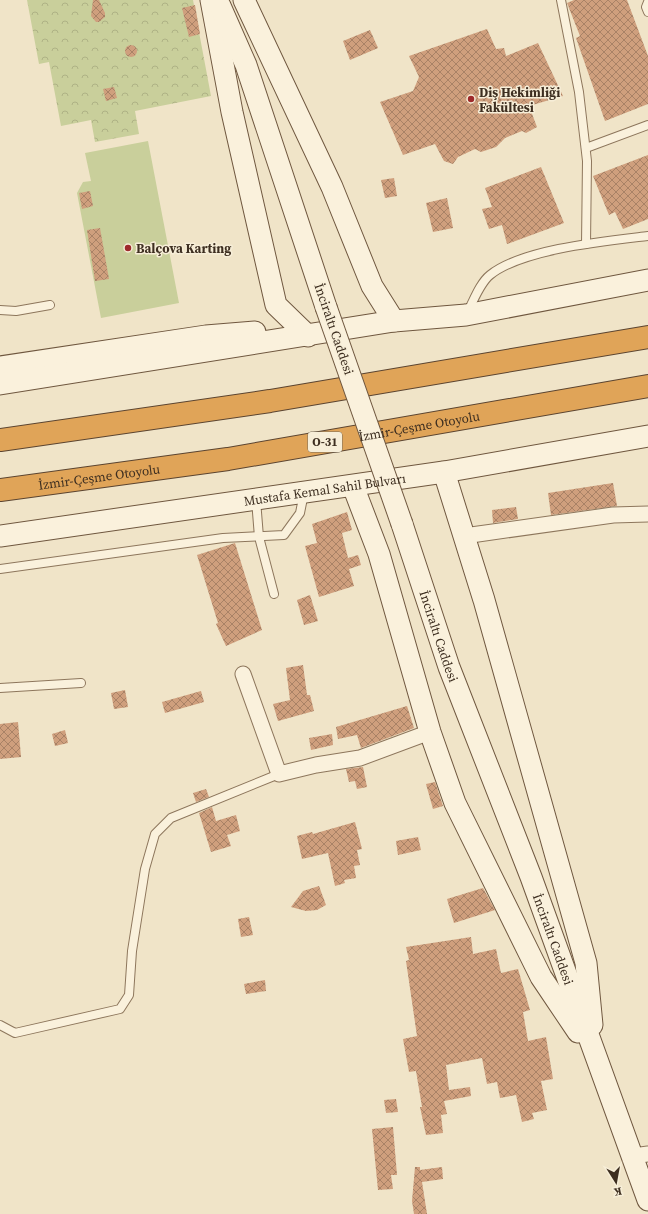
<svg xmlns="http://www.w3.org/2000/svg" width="648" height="1214" viewBox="0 0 648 1214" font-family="'Source Serif 4',serif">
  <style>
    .park { fill: url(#park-crowns) }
    .pitch { fill: #c9cf9b }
    .building { fill: url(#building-cross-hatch) }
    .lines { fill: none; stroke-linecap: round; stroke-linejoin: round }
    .lane-casing { stroke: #8d765c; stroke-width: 10 }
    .street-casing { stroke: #8d765c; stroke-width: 17 }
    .secondary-casing { stroke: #6f573f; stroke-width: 23 }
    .highway-casing { stroke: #5b4430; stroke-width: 24 }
    .lane { stroke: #faf1dc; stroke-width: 8 }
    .street { stroke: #faf1dc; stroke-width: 15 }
    .secondary { stroke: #faf1dc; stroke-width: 21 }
    .highway { stroke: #e0a458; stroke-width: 22 }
    .secondary-bridge-casing { stroke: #6f573f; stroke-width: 23; stroke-linecap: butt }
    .secondary-bridge { stroke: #faf1dc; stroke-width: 21 }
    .poi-dot { fill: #9e2a2b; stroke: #f7eed8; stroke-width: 1.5 }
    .labels { text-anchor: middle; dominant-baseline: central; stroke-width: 3; stroke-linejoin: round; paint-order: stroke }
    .shield { fill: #f7eed8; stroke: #756857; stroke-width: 1 }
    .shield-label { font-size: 12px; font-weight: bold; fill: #3d2e20 }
    .poi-label { font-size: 13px; font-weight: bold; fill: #3d2e20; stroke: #f7eed8; text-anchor: start }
    .street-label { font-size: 13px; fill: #3d2e20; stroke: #f7eed8 }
  </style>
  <defs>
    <pattern id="park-crowns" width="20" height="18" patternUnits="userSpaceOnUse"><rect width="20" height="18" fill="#c9cf9b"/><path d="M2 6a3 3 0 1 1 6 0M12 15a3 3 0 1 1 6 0" fill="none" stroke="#aeb285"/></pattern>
    <pattern id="building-cross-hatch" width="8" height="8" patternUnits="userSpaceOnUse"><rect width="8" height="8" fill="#cf9f7d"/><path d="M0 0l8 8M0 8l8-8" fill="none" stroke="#a98266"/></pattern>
  </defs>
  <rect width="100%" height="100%" fill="#f0e4c8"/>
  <!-- park -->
  <path class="park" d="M 27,0 L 193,0 L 211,96 L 135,111 L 139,134 L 95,142 L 91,120 L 61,126 L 49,62 L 39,64 Z"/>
  <!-- pitch -->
  <path class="pitch" d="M 148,141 L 179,303 L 101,318 L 77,193 L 83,182 L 91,181 L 85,153 Z"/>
  <!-- building -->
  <g class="building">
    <path d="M 93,0 L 99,0 L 105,13 L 105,17 L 99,22 L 96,22 L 91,16 Z"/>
    <path d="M 574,0 L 627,0 L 648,56 L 648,104 L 605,121 L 576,38 L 580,36 L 567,3 Z"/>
    <path d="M 195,5 L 200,34 L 189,37 L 182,8 Z"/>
    <path d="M 487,29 L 496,49 L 504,48 L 506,56 L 538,43 L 563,96 L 529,106 L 537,127 L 526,133 L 522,131 L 505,138 L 496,147 L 481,152 L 475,149 L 458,157 L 453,164 L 444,161 L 435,144 L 403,155 L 380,102 L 413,91 L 419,77 L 409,56 Z"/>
    <path d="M 370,30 L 378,48 L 350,60 L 343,41 Z"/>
    <circle cx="131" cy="51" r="6"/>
    <path d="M 114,87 L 117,98 L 106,101 L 103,89 Z"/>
    <path d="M 648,155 L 648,219 L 623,229 L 615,212 L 609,215 L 593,176 Z"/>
    <path d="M 541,167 L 564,223 L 507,244 L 502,225 L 489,229 L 482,209 L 492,207 L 485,188 Z"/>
    <path d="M 394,178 L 397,196 L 385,198 L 381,180 Z"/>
    <path d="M 90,191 L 93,206 L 82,209 L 79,193 Z"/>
    <path d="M 447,198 L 453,228 L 433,232 L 426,203 Z"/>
    <path d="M 100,228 L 109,279 L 95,281 L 87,230 Z"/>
    <path d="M 613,483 L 617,506 L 551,515 L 548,493 Z"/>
    <path d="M 516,507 L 518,519 L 493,523 L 492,510 Z"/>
    <path d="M 347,512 L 352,530 L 342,533 L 348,558 L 358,555 L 361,565 L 349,569 L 354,586 L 319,597 L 305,546 L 317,543 L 312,524 Z"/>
    <path d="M 235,543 L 262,630 L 226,646 L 216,624 L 218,623 L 197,555 Z"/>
    <path d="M 310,595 L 318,621 L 304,625 L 297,600 Z"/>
    <path d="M 303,665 L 307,695 L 310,695 L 314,711 L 278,721 L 273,704 L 290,700 L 286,668 Z"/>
    <path d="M 125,690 L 128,707 L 114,709 L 111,693 Z"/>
    <path d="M 201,691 L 204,702 L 165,713 L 162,702 Z"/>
    <path d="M 407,706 L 414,728 L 361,748 L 357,735 L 338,739 L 336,727 Z"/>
    <path d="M 18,722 L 21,757 L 0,759 L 0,724 Z"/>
    <path d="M 65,730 L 68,743 L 55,746 L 52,734 Z"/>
    <path d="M 332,734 L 333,745 L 311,750 L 309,738 Z"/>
    <path d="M 363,767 L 367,787 L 357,789 L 355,781 L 349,782 L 346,769 Z"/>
    <path d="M 435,782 L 443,806 L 433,809 L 426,784 Z"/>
    <path d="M 206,789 L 209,797 L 196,802 L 193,793 Z"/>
    <path d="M 212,807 L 216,821 L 236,815 L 240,831 L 227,835 L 231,846 L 211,852 L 199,813 Z"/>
    <path d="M 355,822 L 362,849 L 357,850 L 360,865 L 354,866 L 356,878 L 344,880 L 345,883 L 335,886 L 328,853 L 302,859 L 297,836 L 312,832 L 313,834 Z"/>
    <path d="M 418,837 L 421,850 L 398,855 L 396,841 Z"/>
    <path d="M 319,886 L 326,905 L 317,910 L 306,911 L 291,907 L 303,891 Z"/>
    <path d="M 483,888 L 495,910 L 454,923 L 447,899 Z"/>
    <path d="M 249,917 L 253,935 L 241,937 L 238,919 Z"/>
    <path d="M 471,937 L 473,954 L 496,949 L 501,973 L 518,969 L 530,1010 L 523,1012 L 528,1041 L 546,1037 L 553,1079 L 541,1081 L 547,1110 L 532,1113 L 534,1119 L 522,1122 L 516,1095 L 500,1098 L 497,1082 L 487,1084 L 482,1058 L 446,1065 L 449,1090 L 470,1087 L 471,1096 L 444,1101 L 447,1114 L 441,1115 L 443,1133 L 426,1135 L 420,1107 L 422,1107 L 416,1071 L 409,1072 L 403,1039 L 417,1036 L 406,961 L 409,960 L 406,947 Z"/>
    <path d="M 265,980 L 266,991 L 246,994 L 244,984 Z"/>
    <path d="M 396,1099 L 398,1112 L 386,1113 L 384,1100 Z"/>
    <path d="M 393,1127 L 397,1175 L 391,1175 L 393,1189 L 378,1190 L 372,1129 Z"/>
    <path d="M 415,1167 L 420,1167 L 420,1170 L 442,1167 L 443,1179 L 422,1182 L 427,1214 L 414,1214 L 412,1201 Z"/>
  </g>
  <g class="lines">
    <!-- lane casing -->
    <g class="lane-casing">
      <g id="lane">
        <path d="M 561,0 L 579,92 L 587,161 L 586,244"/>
        <path d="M 648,2 L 646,7 L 648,12"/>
        <path d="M 586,148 L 648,125"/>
        <path d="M 0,310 L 16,311 L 50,305"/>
        <path d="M 468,311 C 474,300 480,283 490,275 C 522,249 606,241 648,236"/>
        <path d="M 256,500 L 259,537 L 274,594"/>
        <path d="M 0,569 L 223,538 L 284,535 L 300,513 L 304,493"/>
        <path d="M 0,688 L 81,683"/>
        <path d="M 0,1025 L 15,1033 L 120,1009 L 129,995 L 132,951 L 145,869 L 155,834 L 171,818 L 279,774"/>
      </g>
    </g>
    <!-- street casing -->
    <g class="street-casing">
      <g id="street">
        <path d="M 464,536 L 613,515 L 648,514"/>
        <path d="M 243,674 L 279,774 L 316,765 L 360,758 L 430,732"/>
        <path d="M 633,1156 L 648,1154"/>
      </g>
    </g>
    <!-- secondary casing -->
    <g class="secondary-casing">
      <g id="secondary">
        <path d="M 211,0 L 232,112 L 276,305 L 308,336"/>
        <path d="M 244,0 L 332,187 L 372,286 L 394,321"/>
        <path d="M 220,6 L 246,65 L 326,307"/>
        <path d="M 0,367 L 206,336 L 255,332"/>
        <path d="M 0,384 L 394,321 L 466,315 L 648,280"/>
        <path d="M 444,472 L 484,600 L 586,963 L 592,1025"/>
        <path d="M 353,486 L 379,554 L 430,732 L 455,803 L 541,977 L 578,1032"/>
        <path id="s1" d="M 402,524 L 449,667 L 531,877 L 648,1200"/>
        <path id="s2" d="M 0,536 L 444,472 L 648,436"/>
      </g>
    </g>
    <!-- highway casing -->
    <g class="highway-casing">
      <g id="highway">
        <path d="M 0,440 L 270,401 L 648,337"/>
        <path id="s3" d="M 0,490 L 228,459 L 648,386"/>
      </g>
    </g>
    <!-- lane -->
    <use href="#lane" class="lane"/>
    <!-- street -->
    <use href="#street" class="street"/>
    <!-- secondary -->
    <use href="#secondary" class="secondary"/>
    <!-- highway -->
    <use href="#highway" class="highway"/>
    <!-- secondary-bridge casing -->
    <g class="secondary-bridge-casing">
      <path id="secondary-bridge" d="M 326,307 L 402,524"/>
    </g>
    <!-- secondary-bridge -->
    <use href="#secondary-bridge" class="secondary-bridge"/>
  </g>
  <!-- markers -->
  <g class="poi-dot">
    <circle cx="471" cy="99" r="4"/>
    <circle cx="128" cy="248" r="4"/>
  </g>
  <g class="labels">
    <!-- shield labels -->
    <rect class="shield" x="308" y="432" width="34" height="20" rx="3"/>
    <g class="shield-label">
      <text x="325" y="442">O-31</text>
    </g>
    <!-- poi labels -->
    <g class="poi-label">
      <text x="479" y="92">Diş Hekimliği<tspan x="479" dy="15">Fakültesi</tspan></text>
      <text x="136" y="248">Balçova Karting</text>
    </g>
    <!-- street labels -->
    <g class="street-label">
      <text transform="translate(334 329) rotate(71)">İnciraltı Caddesi</text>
      <text stroke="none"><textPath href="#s3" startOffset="424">İzmir-Çeşme Otoyolu</textPath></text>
      <text stroke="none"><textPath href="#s3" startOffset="100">İzmir-Çeşme Otoyolu</textPath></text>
      <text stroke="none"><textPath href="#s2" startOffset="328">Mustafa Kemal Sahil Bulvarı</textPath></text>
      <text stroke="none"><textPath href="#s1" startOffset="118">İnciraltı Caddesi</textPath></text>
      <text stroke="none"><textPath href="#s1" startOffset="442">İnciraltı Caddesi</textPath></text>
    </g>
  </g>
  <!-- north arrow -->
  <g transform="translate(616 1182) rotate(169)" stroke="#f7eed8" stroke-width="3" paint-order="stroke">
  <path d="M0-3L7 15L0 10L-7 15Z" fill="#3d2e20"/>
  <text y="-6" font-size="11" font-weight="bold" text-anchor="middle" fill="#3d2e20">K</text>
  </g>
</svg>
